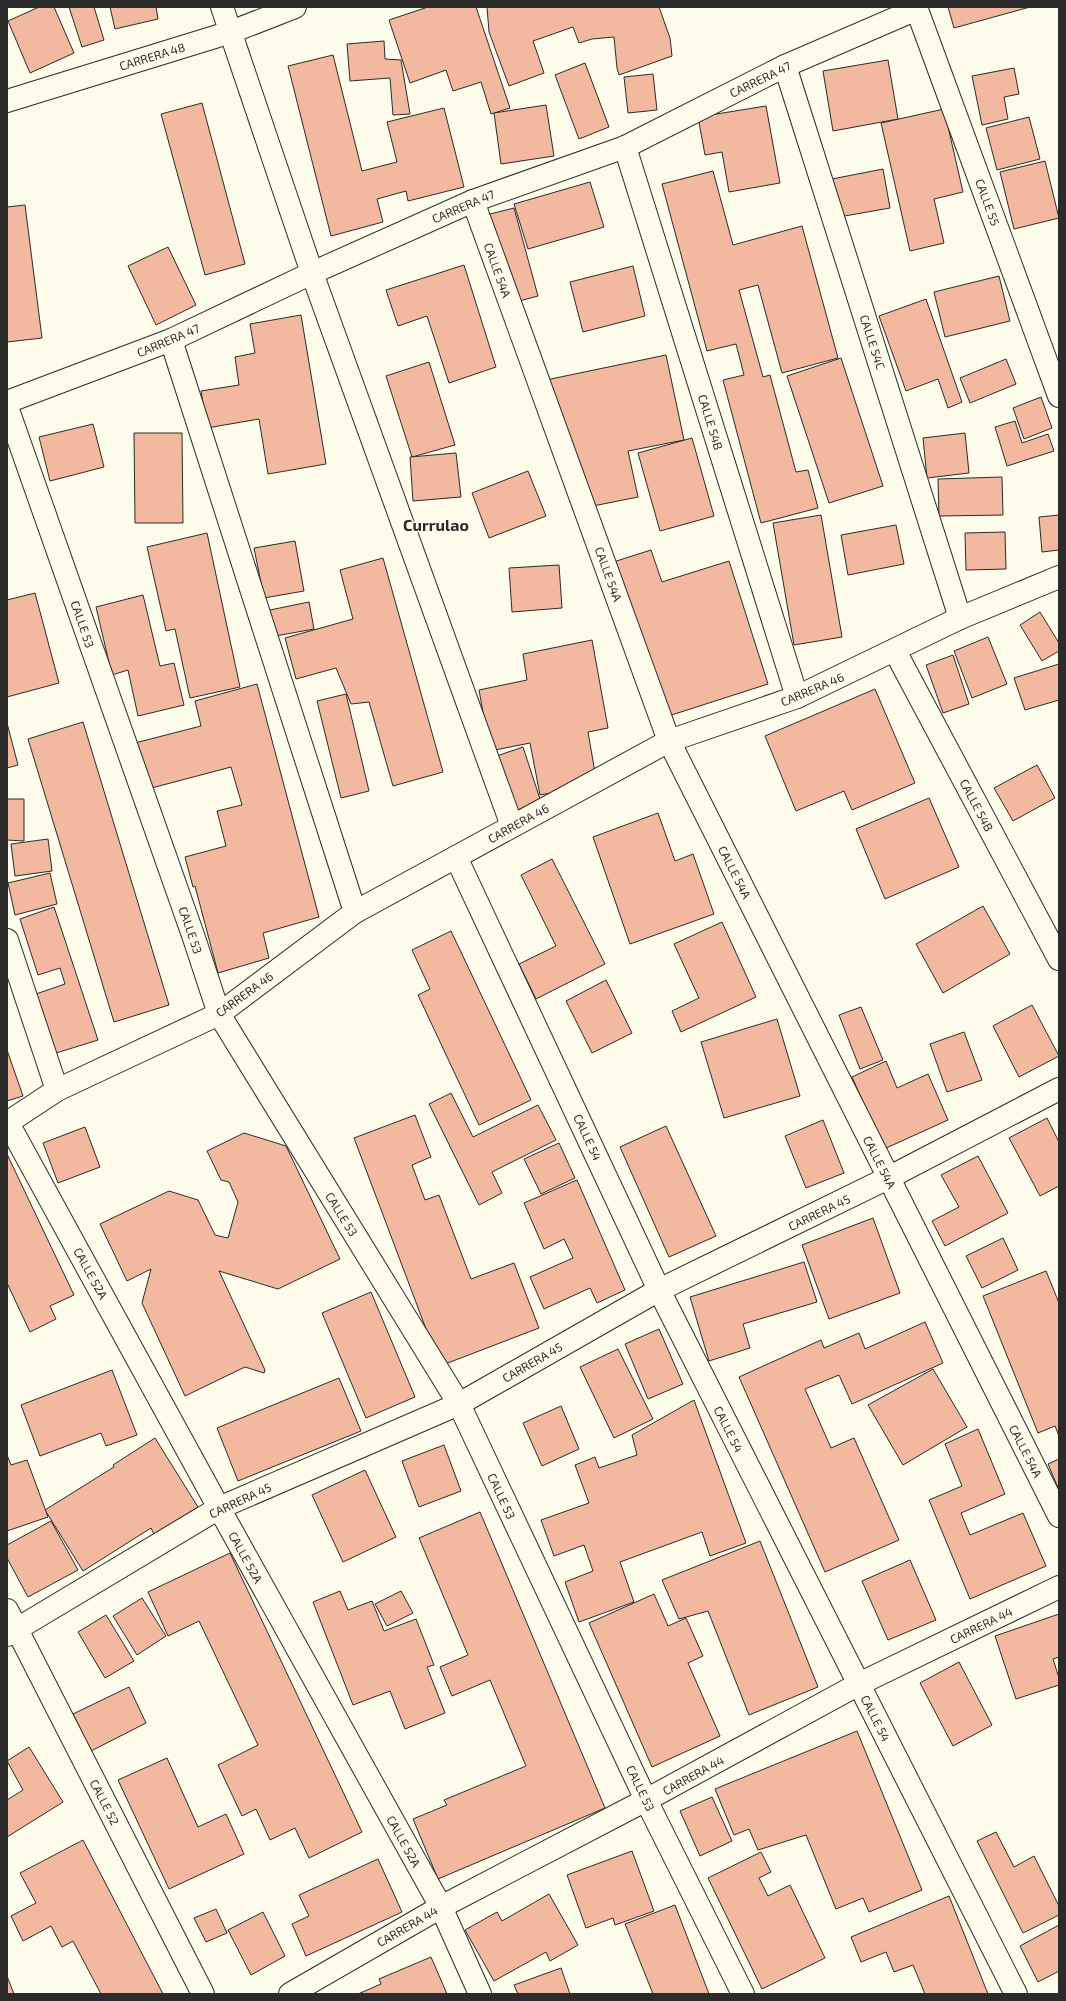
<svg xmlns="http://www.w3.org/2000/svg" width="1066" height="2001" viewBox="0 0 1066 2001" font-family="'Exo 2',sans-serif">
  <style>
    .building { fill: #f2b8a0; stroke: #2b2b2b }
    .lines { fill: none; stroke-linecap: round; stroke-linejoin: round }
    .minor-casing { stroke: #2b2b2b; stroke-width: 24 }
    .minor { stroke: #fdfbea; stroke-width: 22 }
    .labels { text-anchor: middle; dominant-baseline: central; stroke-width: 3; stroke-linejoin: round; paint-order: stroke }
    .street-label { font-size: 12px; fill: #2b2b2b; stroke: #fdfbea }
    .district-label { font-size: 16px; font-weight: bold; fill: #2b2b2b; stroke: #fdfbea }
  </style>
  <rect width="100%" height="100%" fill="#fdfbea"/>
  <!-- building -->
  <g class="building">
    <path d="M 39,7 L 54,7 L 74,53 L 30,73 L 8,21 Z"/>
    <path d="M 69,7 L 94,7 L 104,40 L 82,47 Z"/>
    <path d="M 110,7 L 156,7 L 158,19 L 115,29 Z"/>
    <path d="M 428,7 L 476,7 L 510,108 L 491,114 L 481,82 L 453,91 L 446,70 L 410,83 L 389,20 Z"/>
    <path d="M 487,7 L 659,7 L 670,38 L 672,56 L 619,75 L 617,68 L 614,37 L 592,39 L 579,43 L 573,27 L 533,41 L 544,73 L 509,86 L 489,32 Z"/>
    <path d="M 948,7 L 1030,7 L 954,28 Z"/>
    <path d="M 384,41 L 385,59 L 401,60 L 410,114 L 393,115 L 390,78 L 350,81 L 347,44 Z"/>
    <path d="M 333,55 L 362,171 L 397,162 L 387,122 L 444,108 L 464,187 L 408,201 L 406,191 L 377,199 L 383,222 L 331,236 L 288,66 Z"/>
    <path d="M 888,60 L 898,119 L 833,131 L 823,71 Z"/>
    <path d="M 585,63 L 609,127 L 579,139 L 555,75 Z"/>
    <path d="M 1014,68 L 1019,94 L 1004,97 L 1008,119 L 982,125 L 972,76 Z"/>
    <path d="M 653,74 L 657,110 L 628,113 L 624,77 Z"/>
    <path d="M 202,103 L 245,264 L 205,275 L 161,114 Z"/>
    <path d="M 546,105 L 554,156 L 501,164 L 494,113 Z"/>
    <path d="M 766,106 L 780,183 L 729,192 L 722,152 L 705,155 L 698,117 Z"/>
    <path d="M 944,109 L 963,192 L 934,199 L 944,243 L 910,251 L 881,123 Z"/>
    <path d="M 1029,117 L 1040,159 L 997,170 L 986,128 Z"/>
    <path d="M 1045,161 L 1059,218 L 1014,229 L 1000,172 Z"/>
    <path d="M 883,169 L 890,208 L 839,217 L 832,179 Z"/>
    <path d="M 713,171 L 733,245 L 802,226 L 838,358 L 782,373 L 758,285 L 739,290 L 763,377 L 770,375 L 796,472 L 808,470 L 818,508 L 761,523 L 723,380 L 744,375 L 736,344 L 707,351 L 662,184 Z"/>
    <path d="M 590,182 L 604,227 L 528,249 L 514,204 Z"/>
    <path d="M 25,205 L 42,338 L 7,342 L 7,207 Z"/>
    <path d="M 514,208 L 538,296 L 508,304 L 486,215 Z"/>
    <path d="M 168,247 L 196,305 L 156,325 L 128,266 Z"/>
    <path d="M 464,265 L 496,367 L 449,383 L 427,316 L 398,326 L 386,290 Z"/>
    <path d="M 633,266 L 645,316 L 583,332 L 570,282 Z"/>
    <path d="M 999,276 L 1010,321 L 945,337 L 934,292 Z"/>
    <path d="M 926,299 L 962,402 L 948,408 L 938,379 L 906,391 L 879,316 Z"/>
    <path d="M 301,315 L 326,464 L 268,474 L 259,419 L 207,428 L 201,391 L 239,385 L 235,357 L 255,353 L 250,324 Z"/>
    <path d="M 666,355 L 684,440 L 628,451 L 638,497 L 573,510 L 546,380 Z"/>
    <path d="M 841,358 L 883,486 L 829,503 L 787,376 Z"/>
    <path d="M 1006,359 L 1016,384 L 970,403 L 960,378 Z"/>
    <path d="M 429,362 L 455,445 L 412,457 L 386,376 Z"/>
    <path d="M 1041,397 L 1052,428 L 1024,439 L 1013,408 Z"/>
    <path d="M 1015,421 L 1022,443 L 1048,434 L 1054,451 L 1007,466 L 995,427 Z"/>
    <path d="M 93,424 L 104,467 L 50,481 L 39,437 Z"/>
    <path d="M 134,433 L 182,433 L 183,523 L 135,523 Z"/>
    <path d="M 965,433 L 969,473 L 927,478 L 923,438 Z"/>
    <path d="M 692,438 L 714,516 L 660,531 L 638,453 Z"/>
    <path d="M 456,453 L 461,497 L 413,501 L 410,457 Z"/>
    <path d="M 528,471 L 546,516 L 489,538 L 472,493 Z"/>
    <path d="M 1002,477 L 1003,515 L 939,516 L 938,479 Z"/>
    <path d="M 821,515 L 842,637 L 794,645 L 773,523 Z"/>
    <path d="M 1059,515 L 1059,550 L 1042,552 L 1039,517 Z"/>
    <path d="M 896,525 L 904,564 L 848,575 L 841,535 Z"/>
    <path d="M 1005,532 L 1006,569 L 966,570 L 965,533 Z"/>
    <path d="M 207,533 L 240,687 L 190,698 L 175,629 L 166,631 L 147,547 Z"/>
    <path d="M 295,541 L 304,591 L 264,598 L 254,548 Z"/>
    <path d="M 651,550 L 662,582 L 729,561 L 768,684 L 656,720 L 607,564 Z"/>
    <path d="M 383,558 L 443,772 L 393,786 L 369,702 L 351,704 L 336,668 L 296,679 L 285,638 L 353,619 L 340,570 Z"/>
    <path d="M 559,565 L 562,608 L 512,612 L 509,568 Z"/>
    <path d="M 35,593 L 59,683 L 7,697 L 7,600 Z"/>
    <path d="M 143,595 L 160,666 L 174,663 L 184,705 L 138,716 L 128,670 L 112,675 L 96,607 Z"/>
    <path d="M 309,602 L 314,629 L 270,637 L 265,611 Z"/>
    <path d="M 1040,612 L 1059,643 L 1059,651 L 1042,661 L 1020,625 Z"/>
    <path d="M 988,637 L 1007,684 L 972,698 L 954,651 Z"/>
    <path d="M 592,640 L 608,728 L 588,732 L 597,784 L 540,795 L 530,743 L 490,751 L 479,690 L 527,680 L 523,654 Z"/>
    <path d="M 953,655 L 969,704 L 943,713 L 926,665 Z"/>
    <path d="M 1059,664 L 1059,700 L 1025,710 L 1014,678 Z"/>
    <path d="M 257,684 L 319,917 L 263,933 L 269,958 L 218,973 L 195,886 L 193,887 L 185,857 L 226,846 L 217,811 L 242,805 L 231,767 L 144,790 L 131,744 L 201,726 L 195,701 Z"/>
    <path d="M 875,689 L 915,783 L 852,810 L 844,791 L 796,811 L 765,736 Z"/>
    <path d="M 346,694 L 369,791 L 341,798 L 317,701 Z"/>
    <path d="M 83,722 L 169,1005 L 114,1022 L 28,739 Z"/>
    <path d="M 7,723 L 18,765 L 7,768 Z"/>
    <path d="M 523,747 L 541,802 L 503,815 L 485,760 Z"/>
    <path d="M 1037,765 L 1055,798 L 1013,821 L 994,788 Z"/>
    <path d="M 929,798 L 959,867 L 885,899 L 856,829 Z"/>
    <path d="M 7,799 L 24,799 L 24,841 L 7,840 Z"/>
    <path d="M 658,813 L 675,861 L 693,854 L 714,914 L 630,944 L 593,837 Z"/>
    <path d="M 48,839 L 52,871 L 15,876 L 11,844 Z"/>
    <path d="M 552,859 L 605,964 L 536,999 L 519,964 L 556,946 L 521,875 Z"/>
    <path d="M 50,873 L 57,904 L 15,915 L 8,883 Z"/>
    <path d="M 983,906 L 1010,954 L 943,993 L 916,944 Z"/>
    <path d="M 54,907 L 98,1040 L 53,1054 L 33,995 L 65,984 L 60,968 L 38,975 L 20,919 Z"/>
    <path d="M 722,922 L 756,997 L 681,1032 L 672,1011 L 699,998 L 674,944 Z"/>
    <path d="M 451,931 L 531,1100 L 479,1125 L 418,995 L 430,989 L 412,950 Z"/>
    <path d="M 606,980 L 632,1033 L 592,1053 L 566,1001 Z"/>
    <path d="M 1032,1005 L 1059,1056 L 1019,1077 L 993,1026 Z"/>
    <path d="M 861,1007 L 883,1060 L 860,1069 L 839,1015 Z"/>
    <path d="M 777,1019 L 800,1096 L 724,1118 L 701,1042 Z"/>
    <path d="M 964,1032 L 982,1080 L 947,1092 L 930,1044 Z"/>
    <path d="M 7,1050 L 23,1096 L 7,1101 Z"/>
    <path d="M 886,1061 L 897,1088 L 928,1074 L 948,1120 L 884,1149 L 852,1077 Z"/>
    <path d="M 451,1093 L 473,1137 L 538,1105 L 556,1140 L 492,1172 L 502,1193 L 479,1205 L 429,1104 Z"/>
    <path d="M 415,1115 L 431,1157 L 412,1165 L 425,1200 L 439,1195 L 471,1279 L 514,1263 L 539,1328 L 440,1366 L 354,1138 Z"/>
    <path d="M 1047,1118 L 1059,1142 L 1059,1186 L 1040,1196 L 1009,1138 Z"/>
    <path d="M 823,1120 L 844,1173 L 806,1188 L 785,1136 Z"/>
    <path d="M 666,1126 L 716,1236 L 669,1257 L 620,1147 Z"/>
    <path d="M 85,1127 L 100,1167 L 58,1183 L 43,1143 Z"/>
    <path d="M 244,1133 L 286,1146 L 340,1259 L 278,1289 L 219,1271 L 265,1370 L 264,1373 L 245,1367 L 185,1396 L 142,1303 L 151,1269 L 127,1281 L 100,1224 L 169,1191 L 198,1200 L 215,1235 L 228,1238 L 238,1202 L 229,1182 L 221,1180 L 207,1151 Z"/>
    <path d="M 559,1143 L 575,1178 L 541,1194 L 524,1159 Z"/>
    <path d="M 7,1154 L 74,1295 L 50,1306 L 56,1319 L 30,1332 L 7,1283 Z"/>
    <path d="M 978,1156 L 1008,1213 L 945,1246 L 932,1221 L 959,1207 L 941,1175 Z"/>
    <path d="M 577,1180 L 625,1290 L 597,1303 L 590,1288 L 544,1309 L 530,1277 L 573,1258 L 564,1239 L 544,1249 L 524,1203 Z"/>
    <path d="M 873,1218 L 900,1293 L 829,1319 L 802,1245 Z"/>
    <path d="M 1003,1238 L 1018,1270 L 982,1288 L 966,1256 Z"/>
    <path d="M 804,1262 L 817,1302 L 743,1324 L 750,1348 L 709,1361 L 690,1297 Z"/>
    <path d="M 1046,1271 L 1059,1303 L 1059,1436 L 1055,1426 L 1038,1433 L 983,1296 Z"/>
    <path d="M 371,1292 L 415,1397 L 366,1418 L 322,1313 Z"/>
    <path d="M 925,1322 L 943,1363 L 852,1404 L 839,1375 L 805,1389 L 831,1448 L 854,1438 L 899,1540 L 825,1572 L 739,1377 L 821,1340 L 824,1348 L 859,1333 L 865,1349 Z"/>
    <path d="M 659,1329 L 683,1384 L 648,1399 L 625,1344 Z"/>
    <path d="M 618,1349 L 653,1419 L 614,1438 L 580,1367 Z"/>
    <path d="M 933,1369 L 967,1427 L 903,1465 L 868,1405 Z"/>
    <path d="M 112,1370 L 137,1435 L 106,1446 L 101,1433 L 40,1456 L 21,1405 Z"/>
    <path d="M 339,1378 L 361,1431 L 238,1481 L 217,1428 Z"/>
    <path d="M 694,1400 L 746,1543 L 710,1556 L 702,1532 L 620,1562 L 634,1602 L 579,1622 L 565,1582 L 593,1571 L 584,1545 L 554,1556 L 541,1520 L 589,1503 L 575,1465 L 595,1457 L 599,1468 L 637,1455 L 632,1435 Z"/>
    <path d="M 561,1406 L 579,1449 L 542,1466 L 523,1423 Z"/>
    <path d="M 978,1429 L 1005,1494 L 961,1513 L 970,1535 L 1023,1513 L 1046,1566 L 970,1599 L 929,1500 L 962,1486 L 945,1444 Z"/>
    <path d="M 155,1438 L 198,1507 L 154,1534 L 151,1528 L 83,1571 L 45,1510 L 114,1467 L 113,1465 Z"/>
    <path d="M 444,1445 L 461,1491 L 419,1507 L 402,1461 Z"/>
    <path d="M 7,1455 L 11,1465 L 27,1460 L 48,1517 L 7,1531 Z"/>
    <path d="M 1059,1459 L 1059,1490 L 1048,1464 Z"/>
    <path d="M 365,1470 L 396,1537 L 343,1562 L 312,1495 Z"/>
    <path d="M 480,1512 L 605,1808 L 438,1879 L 413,1819 L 447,1805 L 444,1800 L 526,1766 L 490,1680 L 452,1696 L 440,1667 L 468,1655 L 419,1538 Z"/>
    <path d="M 51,1521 L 78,1570 L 28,1597 L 7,1558 L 7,1545 Z"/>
    <path d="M 760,1541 L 818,1687 L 749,1715 L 708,1611 L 679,1619 L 662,1580 Z"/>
    <path d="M 230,1553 L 362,1832 L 309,1858 L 295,1828 L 270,1840 L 256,1809 L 242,1816 L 218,1765 L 258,1745 L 199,1621 L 168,1636 L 148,1592 Z"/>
    <path d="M 910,1560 L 936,1620 L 888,1640 L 862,1581 Z"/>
    <path d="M 340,1591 L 348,1610 L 372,1601 L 384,1631 L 416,1619 L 434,1665 L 427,1667 L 445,1713 L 405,1729 L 390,1691 L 353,1705 L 313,1602 Z"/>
    <path d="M 401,1591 L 413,1613 L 387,1626 L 375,1604 Z"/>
    <path d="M 654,1594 L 668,1626 L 686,1618 L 703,1656 L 688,1663 L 720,1736 L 652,1767 L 589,1623 Z"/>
    <path d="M 142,1598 L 166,1636 L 137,1655 L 113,1616 Z"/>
    <path d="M 1059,1614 L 1059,1657 L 1053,1659 L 1059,1678 L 1059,1685 L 1016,1699 L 995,1636 Z"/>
    <path d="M 106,1615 L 134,1661 L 105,1678 L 78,1632 Z"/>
    <path d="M 959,1662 L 992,1725 L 953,1746 L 920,1683 Z"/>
    <path d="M 129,1687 L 146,1723 L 91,1751 L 73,1714 Z"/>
    <path d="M 857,1731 L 922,1890 L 869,1912 L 863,1898 L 836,1909 L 806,1835 L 758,1850 L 749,1829 L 734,1835 L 715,1789 Z"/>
    <path d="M 29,1747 L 63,1802 L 7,1837 L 7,1800 L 23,1790 L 7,1761 Z"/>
    <path d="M 167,1758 L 198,1827 L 226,1814 L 244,1854 L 169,1889 L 118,1780 Z"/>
    <path d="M 712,1797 L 732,1841 L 700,1856 L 680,1811 Z"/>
    <path d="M 996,1832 L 1014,1867 L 1034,1856 L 1059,1906 L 1059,1915 L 1023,1933 L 977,1841 Z"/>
    <path d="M 83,1840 L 163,1994 L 101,1994 L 73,1941 L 62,1947 L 51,1926 L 23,1941 L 11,1916 L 36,1903 L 20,1873 Z"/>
    <path d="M 632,1851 L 654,1911 L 615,1925 L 613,1918 L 586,1928 L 567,1875 Z"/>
    <path d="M 761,1852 L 771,1872 L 759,1878 L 768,1896 L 790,1885 L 825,1958 L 762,1989 L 708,1878 Z"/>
    <path d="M 378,1859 L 402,1912 L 306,1956 L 292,1924 L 309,1916 L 299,1895 Z"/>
    <path d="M 549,1894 L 578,1945 L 550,1961 L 546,1952 L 494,1981 L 465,1930 L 497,1912 L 502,1921 Z"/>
    <path d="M 949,1896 L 988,1994 L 925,1994 L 913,1965 L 894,1972 L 886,1952 L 861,1962 L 851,1937 Z"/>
    <path d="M 675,1905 L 709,1994 L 653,1994 L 625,1924 Z"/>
    <path d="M 216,1909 L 227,1933 L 206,1942 L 194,1918 Z"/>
    <path d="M 263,1912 L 285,1956 L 251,1975 L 228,1930 Z"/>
    <path d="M 1059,1925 L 1059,1971 L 1038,1982 L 1020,1946 Z"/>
    <path d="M 431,1957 L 447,1994 L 358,1994 L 381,1984 L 379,1979 Z"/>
    <path d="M 561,1968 L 570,1994 L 518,1994 L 514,1985 Z"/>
    <path d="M 7,1976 L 14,1994 L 7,1994 Z"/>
  </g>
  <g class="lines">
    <!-- minor casing -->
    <g class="minor-casing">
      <g id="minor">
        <path d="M 222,7 L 312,273 L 512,826"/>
        <path d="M 916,7 L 1059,396"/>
        <path d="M 785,66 L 960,618"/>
        <path d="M 7,101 L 231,32 L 295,7"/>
        <path d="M 625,147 L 797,697"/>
        <path d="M 473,201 L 669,741 L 1059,1516"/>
        <path d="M 171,340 L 355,912"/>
        <path d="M 7,402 L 171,340 L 312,273 L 473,201 L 625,147 L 785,66 L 917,9"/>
        <path d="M 7,407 L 194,938 L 219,1014 L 459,1404 L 646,1800 L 743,1994"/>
        <path d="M 895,651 L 1059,959"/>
        <path d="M 456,857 L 659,1290 L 1016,1994"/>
        <path d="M 7,940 L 57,1090"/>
        <path d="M 7,1123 L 57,1090 L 219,1014 L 355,912 L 669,741 L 797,697 L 960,618 L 1059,577"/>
        <path d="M 8,1123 L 219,1508 L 441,1907 L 480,1994"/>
        <path d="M 7,1610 L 203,1994"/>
        <path d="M 7,1635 L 219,1508 L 459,1404 L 659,1290 L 888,1178 L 1059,1089"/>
        <path d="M 290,1994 L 441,1907 L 646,1800 L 859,1684 L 1059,1587"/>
      </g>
    </g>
    <!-- minor -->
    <use href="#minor" class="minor"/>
  </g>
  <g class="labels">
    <!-- street labels -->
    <g class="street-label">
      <text transform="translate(152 56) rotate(-17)">CARRERA 48</text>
      <text transform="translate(760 79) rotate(-26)">CARRERA 47</text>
      <text transform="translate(988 202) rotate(70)">CALLE 55</text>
      <text transform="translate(463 206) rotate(-23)">CARRERA 47</text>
      <text transform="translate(498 270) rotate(70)">CALLE 54A</text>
      <text transform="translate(168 340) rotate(-23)">CARRERA 47</text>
      <text transform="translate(873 342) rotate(72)">CALLE 54C</text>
      <text transform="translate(711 422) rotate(73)">CALLE 54B</text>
      <text transform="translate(609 574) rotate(70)">CALLE 54A</text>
      <text transform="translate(83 624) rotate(71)">CALLE 53</text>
      <text transform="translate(812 689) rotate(-23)">CARRERA 46</text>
      <text transform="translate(977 805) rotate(62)">CALLE 54B</text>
      <text transform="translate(518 823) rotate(-29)">CARRERA 46</text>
      <text transform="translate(735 872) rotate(63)">CALLE 54A</text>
      <text transform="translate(191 930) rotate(71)">CALLE 53</text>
      <text transform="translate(244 994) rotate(-36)">CARRERA 46</text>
      <text transform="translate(588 1137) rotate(65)">CALLE 54</text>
      <text transform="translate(880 1162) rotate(63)">CALLE 54A</text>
      <text transform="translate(819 1212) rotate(-26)">CARRERA 45</text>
      <text transform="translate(342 1214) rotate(58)">CALLE 53</text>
      <text transform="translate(91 1273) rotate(61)">CALLE 52A</text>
      <text transform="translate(532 1362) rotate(-30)">CARRERA 45</text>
      <text transform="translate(729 1429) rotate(63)">CALLE 54</text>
      <text transform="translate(1026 1451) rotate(63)">CALLE 54A</text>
      <text transform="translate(502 1496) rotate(65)">CALLE 53</text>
      <text transform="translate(240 1500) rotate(-25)">CARRERA 45</text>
      <text transform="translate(246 1557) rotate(61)">CALLE 52A</text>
      <text transform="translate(981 1625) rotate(-26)">CARRERA 44</text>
      <text transform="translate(876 1718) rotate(63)">CALLE 54</text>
      <text transform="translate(693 1775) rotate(-29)">CARRERA 44</text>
      <text transform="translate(641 1788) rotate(64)">CALLE 53</text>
      <text transform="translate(105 1802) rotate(63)">CALLE 52</text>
      <text transform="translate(404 1841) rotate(61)">CALLE 52A</text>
      <text transform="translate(407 1926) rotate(-30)">CARRERA 44</text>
    </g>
    <!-- district labels -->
    <g class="district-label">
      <text x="436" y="524">Currulao</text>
    </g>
  </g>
  <!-- border -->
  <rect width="1066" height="2001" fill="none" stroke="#2b2b2b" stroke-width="16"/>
</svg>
